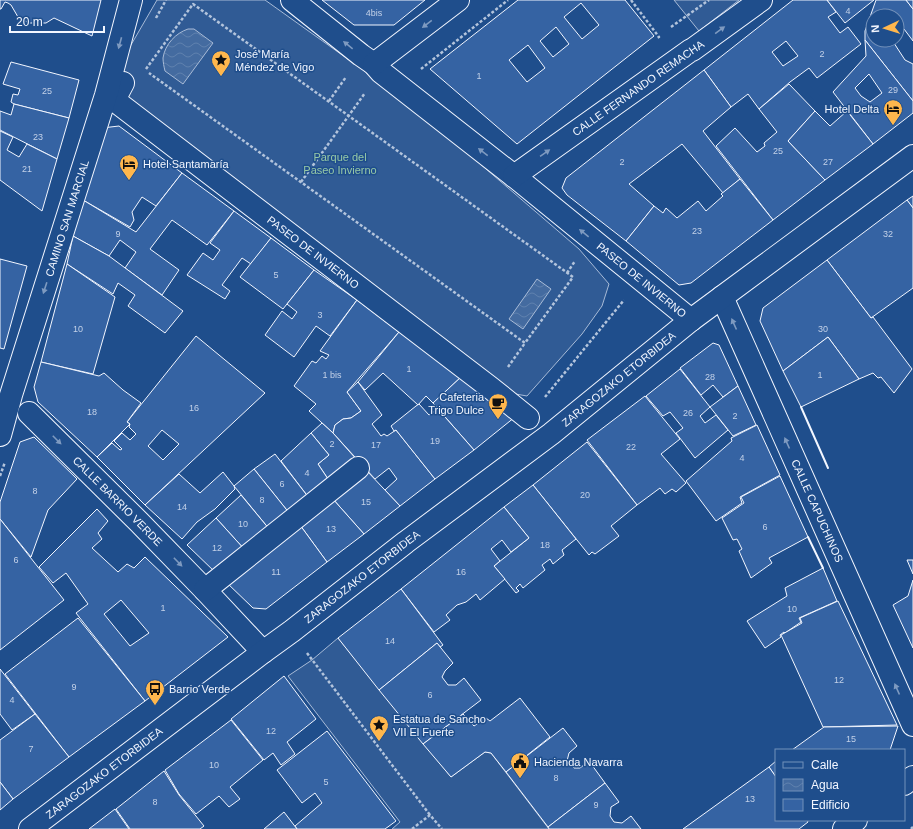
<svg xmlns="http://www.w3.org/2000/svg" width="913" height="829" viewBox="0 0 913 829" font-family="Helvetica,sans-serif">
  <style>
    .built { fill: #305b95; stroke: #a8bbd7 }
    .water { fill: url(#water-waves); stroke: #a8bbd7 }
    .building { fill: #3563a3; stroke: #f2f6ff; fill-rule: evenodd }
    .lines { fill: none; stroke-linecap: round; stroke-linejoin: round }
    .street-casing { stroke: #f2f6ff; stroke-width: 24 }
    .secondary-casing { stroke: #f2f6ff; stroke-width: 24 }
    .path { stroke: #b3c4dc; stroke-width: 2.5; stroke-dasharray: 3 2; stroke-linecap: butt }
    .street { stroke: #1f4e8c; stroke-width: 22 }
    .secondary { stroke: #1f4e8c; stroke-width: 22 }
    .wall { stroke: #f2f6ff; stroke-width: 2 }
    .oneway { fill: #7e9ac0 }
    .labels { text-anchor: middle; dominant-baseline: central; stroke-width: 3; stroke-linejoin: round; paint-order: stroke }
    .number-label { font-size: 9px; fill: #c3d1e8 }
    .poi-label { font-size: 11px; fill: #f2f6ff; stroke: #1f4e8c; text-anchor: start }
    .street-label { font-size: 11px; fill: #f2f6ff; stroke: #1f4e8c }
    .park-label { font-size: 11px; fill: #97c8a6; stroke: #1f4e8c }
  </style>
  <defs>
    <pattern id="water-waves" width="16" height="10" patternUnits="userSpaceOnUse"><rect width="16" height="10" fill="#446ba0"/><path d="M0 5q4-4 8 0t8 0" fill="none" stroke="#5f81ae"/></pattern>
  </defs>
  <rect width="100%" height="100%" fill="#1f4e8c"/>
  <!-- built -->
  <g class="built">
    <path d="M 157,0 L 265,0 L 373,77 L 378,76 L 579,249 L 609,284 L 602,306 L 582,334 L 527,396 L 487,389 L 102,95 Z"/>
    <path d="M 674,0 L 739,0 L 699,31 Z"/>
    <path d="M 338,638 L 451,777 L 485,752 L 491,753 L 549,829 L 392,829 L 400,822 L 288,676 L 312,660 Z"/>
  </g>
  <!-- water -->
  <g class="water">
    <path d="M 188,29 L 194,29 L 213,43 L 183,84 L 165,71 C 164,67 163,62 163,58 C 165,44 176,33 188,29 Z"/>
    <path d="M 537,279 L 551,289 L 523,329 L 509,319 Z"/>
  </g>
  <!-- building -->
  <g class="building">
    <path d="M 0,0 L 101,0 L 92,36 L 54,18 L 46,23 L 29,23 L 18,17 L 11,5 L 8,3 L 5,2 L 1,9 L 0,9 Z"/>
    <path d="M 322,0 L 425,0 L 394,25 L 354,25 Z"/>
    <path d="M 518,0 L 625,0 L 654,36 L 517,144 L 430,69 ZM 581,3 L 599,25 L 582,39 L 564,17 ZM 556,27 L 569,44 L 553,57 L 540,41 ZM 528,45 L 545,68 L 527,82 L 509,60 Z"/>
    <path d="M 793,0 L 827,0 L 836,12 L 828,17 L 840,33 L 848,27 L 861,44 L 817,78 L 809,68 L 790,82 L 759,109 L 748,94 L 731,107 L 704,70 ZM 786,41 L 798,56 L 783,66 L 772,52 Z"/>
    <path d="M 827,0 L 874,0 L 845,23 Z"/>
    <path d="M 876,0 L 906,0 L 913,9 L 913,41 L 904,29 L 897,35 L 897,16 L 873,16 L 873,40 L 892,40 L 905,60 L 913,64 L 913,101 L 865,40 L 865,31 Z"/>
    <path d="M 906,0 L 913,0 L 913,9 Z"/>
    <path d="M 865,40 L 913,101 L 913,113 L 873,144 L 833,92 L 866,56 ZM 869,74 L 882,93 L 870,102 L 861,96 L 855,88 Z"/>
    <path d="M 11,62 L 79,80 L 69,118 L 14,104 L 11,102 L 13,94 L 18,95 L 20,89 L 3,84 Z"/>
    <path d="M 704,70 L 731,107 L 703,131 L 740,179 L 723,193 L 682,144 L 629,184 L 654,206 L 626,241 L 567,195 L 562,188 L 566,178 Z"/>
    <path d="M 789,84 L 815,111 L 788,141 L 825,180 L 773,220 L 716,146 L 735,128 L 757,152 L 765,146 L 764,143 L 777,132 L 759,109 Z"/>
    <path d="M 14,104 L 69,118 L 57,159 L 0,130 L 0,111 L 11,115 Z"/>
    <path d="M 815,111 L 830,126 L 847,111 L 873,144 L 825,180 L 788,141 Z"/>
    <path d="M 119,126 L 182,173 L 156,206 L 142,197 L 132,212 L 134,220 L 130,227 L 83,200 L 102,128 Z"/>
    <path d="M 0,131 L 13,137 L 7,150 L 19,157 L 27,144 L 57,159 L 42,211 L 0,180 Z"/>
    <path d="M 182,173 L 234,211 L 207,245 L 172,220 L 150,249 L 179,270 L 162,295 L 125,268 L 136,252 L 120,240 L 109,256 L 73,236 L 83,200 L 136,232 Z"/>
    <path d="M 740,179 L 773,220 L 691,283 L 679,285 L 626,241 L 654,206 L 663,213 L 666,208 L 677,218 L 698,201 L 706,211 L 723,196 L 721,194 Z"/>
    <path d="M 913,196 L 913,208 L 907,200 Z"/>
    <path d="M 907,200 L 913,208 L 913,288 L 871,318 L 827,260 Z"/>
    <path d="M 234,211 L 271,238 L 251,264 L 242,258 L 222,285 L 230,291 L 225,299 L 187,275 L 203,253 L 213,260 L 220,250 L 210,243 Z"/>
    <path d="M 73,236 L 109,256 L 183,311 L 165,333 L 128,306 L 135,295 L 118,283 L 113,294 L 67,264 Z"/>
    <path d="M 271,238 L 314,270 L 283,309 L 240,277 Z"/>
    <path d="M 0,259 L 27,266 L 4,349 L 0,348 Z"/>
    <path d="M 827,260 L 871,318 L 873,317 L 912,369 L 894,393 L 881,377 L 878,378 L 873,373 L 859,379 L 828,337 L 783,371 L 760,321 L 763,308 Z"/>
    <path d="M 67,264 L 115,297 L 93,374 L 41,362 Z"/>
    <path d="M 314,270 L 357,300 L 330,336 L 316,326 L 294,357 L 265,335 L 282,311 L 292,319 L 297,312 L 287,304 Z"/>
    <path d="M 357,300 L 399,332 L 347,392 L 361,411 L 351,418 L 343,419 L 335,425 L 333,433 L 309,411 L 316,404 L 294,386 L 312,361 L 316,363 L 322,356 L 326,359 L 329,355 L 320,351 Z"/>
    <path d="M 399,332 L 461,377 L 433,403 L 426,396 L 418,405 L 383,373 L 365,390 L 358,382 Z"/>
    <path d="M 196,336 L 265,393 L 145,505 L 97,457 L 112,443 L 120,450 L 122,449 L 114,441 L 122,433 L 130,440 L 136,434 L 129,427 L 130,424 L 127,422 ZM 162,430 L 179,444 L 163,460 L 148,446 Z"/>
    <path d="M 828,337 L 859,379 L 801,407 L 783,371 Z"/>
    <path d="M 713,343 L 719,345 L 738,386 L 723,397 L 713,385 L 701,395 L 680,368 Z"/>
    <path d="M 41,362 L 99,376 L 104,373 L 123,390 L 141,403 L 127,422 L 130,424 L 97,457 L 38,402 L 34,387 Z"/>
    <path d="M 680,369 L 710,407 L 700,416 L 705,423 L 716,415 L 728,430 L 695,458 L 676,433 L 683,428 L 670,412 L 663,416 L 646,396 Z"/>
    <path d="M 461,377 L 515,417 L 474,450 L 433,403 Z"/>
    <path d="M 358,382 L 382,415 L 372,424 L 381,436 L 384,434 L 387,436 L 396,430 L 435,479 L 400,506 L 385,490 L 397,479 L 389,468 L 375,479 L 333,433 L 335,425 L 343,419 L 351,418 L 361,411 L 347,392 Z"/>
    <path d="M 738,386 L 756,425 L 733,436 L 710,407 Z"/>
    <path d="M 645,396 L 680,439 L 661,454 L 686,483 L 676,492 L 672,489 L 665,494 L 660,488 L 637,505 L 587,440 Z"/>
    <path d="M 419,404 L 429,415 L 438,409 L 474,450 L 435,479 L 396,430 L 394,431 L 391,426 L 416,406 Z"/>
    <path d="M 322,423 L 333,433 L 357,460 L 330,482 L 318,464 L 329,455 L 311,433 Z"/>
    <path d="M 757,425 L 780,475 L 740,497 L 742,503 L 716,521 L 686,481 L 732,441 L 731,438 Z"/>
    <path d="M 311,433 L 329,455 L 318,464 L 330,482 L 309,498 L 281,461 Z"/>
    <path d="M 34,437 L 77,479 L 48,510 L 31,557 L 0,519 L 0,502 L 20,442 Z"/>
    <path d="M 587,442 L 637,505 L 611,526 L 619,536 L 595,554 L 592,552 L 589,555 L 533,485 Z"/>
    <path d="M 275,454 L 309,498 L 290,514 L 254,469 Z"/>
    <path d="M 254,469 L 290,514 L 270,530 L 234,486 Z"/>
    <path d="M 367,471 L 400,506 L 364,534 L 332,498 Z"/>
    <path d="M 223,472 L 234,486 L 235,489 L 215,509 L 197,522 L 182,539 L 145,505 L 179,474 L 200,493 Z"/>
    <path d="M 780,476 L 808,537 L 769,558 L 772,563 L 751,578 L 739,551 L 742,549 L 737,539 L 733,540 L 722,518 L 744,503 L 741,497 Z"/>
    <path d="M 533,485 L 576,539 L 562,550 L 564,555 L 553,564 L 550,559 L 542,565 L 545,570 L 523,588 L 520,584 L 516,588 L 519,591 L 516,593 L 494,566 L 529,538 L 504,507 Z"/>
    <path d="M 241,495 L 270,530 L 245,550 L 216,518 Z"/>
    <path d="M 332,498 L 364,534 L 327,562 L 300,525 Z"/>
    <path d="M 504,507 L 529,538 L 511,552 L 502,540 L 491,549 L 500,561 L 494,566 L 505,579 L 480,600 L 476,594 L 466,602 L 457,605 L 446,615 L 450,620 L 434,632 L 401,589 Z"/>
    <path d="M 97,509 L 108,521 L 98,533 L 102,539 L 92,548 L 118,572 L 127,564 L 134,568 L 145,557 L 228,637 L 145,701 L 76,613 L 88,604 L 66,573 L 53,583 L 39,567 ZM 121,600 L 149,633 L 130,646 L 104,614 Z"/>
    <path d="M 216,518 L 245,550 L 217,574 L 187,545 Z"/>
    <path d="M 0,519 L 64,600 L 0,650 Z"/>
    <path d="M 300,525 L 327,562 L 266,609 L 253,608 L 226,582 Z"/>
    <path d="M 907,560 L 913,560 L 913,574 Z"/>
    <path d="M 823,568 L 837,601 L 799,618 L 801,622 L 785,633 L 784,632 L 780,635 L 781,637 L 765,648 L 747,621 L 787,596 L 785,588 Z"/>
    <path d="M 913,580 L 913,648 L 893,605 L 908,596 Z"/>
    <path d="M 401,589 L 443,645 L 440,647 L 437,643 L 379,690 L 338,638 Z"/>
    <path d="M 838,601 L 897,725 L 823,727 L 781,635 L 802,623 L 800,618 Z"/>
    <path d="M 78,618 L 145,701 L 69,757 L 5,674 Z"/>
    <path d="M 437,643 L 453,663 L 445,671 L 442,677 L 448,685 L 456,685 L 464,678 L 481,700 L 423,744 L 379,690 Z"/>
    <path d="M 0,669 L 35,714 L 12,730 L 0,714 Z"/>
    <path d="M 284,676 L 316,719 L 287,742 L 295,754 L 281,765 L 273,753 L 264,760 L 231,719 Z"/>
    <path d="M 520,698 L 550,737 L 506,772 L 491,753 L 485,752 L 451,777 L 423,744 L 463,714 L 474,726 L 486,718 L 490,721 Z"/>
    <path d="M 35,714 L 69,757 L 13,799 L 0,782 L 0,740 Z"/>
    <path d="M 231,720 L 263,760 L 230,787 L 240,799 L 229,807 L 219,796 L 196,814 L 179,794 L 165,770 Z"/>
    <path d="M 898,726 L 890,750 L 792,750 L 824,727 Z"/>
    <path d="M 563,728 L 577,746 L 569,753 L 567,761 L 574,768 L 580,768 L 589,761 L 605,783 L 548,827 L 506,772 Z"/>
    <path d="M 327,731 L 396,821 L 385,829 L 297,829 L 295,826 L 322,803 L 315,793 L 302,803 L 277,770 Z"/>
    <path d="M 776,761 L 776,777 L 769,767 Z"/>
    <path d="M 769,767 L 776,777 L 776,820 L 807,820 L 808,822 L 799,829 L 683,829 Z"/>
    <path d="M 164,771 L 179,795 L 204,826 L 200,829 L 130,829 L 116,809 Z"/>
    <path d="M 0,782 L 13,799 L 0,810 Z"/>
    <path d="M 605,783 L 619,802 L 611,807 L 610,816 L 614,822 L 622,823 L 631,816 L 641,829 L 549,829 L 548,827 Z"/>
    <path d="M 115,809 L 129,829 L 89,829 Z"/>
    <path d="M 284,812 L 297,829 L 264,829 Z"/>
  </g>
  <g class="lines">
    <!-- street casing -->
    <g class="street-casing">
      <g id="street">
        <path id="s1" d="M 292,0 L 361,55 L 374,64 L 381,72 L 514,176 L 691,320"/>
        <path d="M 374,64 L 458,0"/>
        <path id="s2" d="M 123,83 L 114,100 L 492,389 L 528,418"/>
        <path d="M 514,176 L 691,50 L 692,50 L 761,0"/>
        <path id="s3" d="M 29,413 L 139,522 L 205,590 L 263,652"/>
        <path id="s4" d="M 0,435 L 11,395 L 106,95 L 131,0"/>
        <path d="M 205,590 L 358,468"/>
        <path d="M 904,784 L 913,777"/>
        <path d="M 844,829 L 856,820"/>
      </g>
    </g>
    <!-- secondary casing -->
    <g class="secondary-casing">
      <g id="secondary">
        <path id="s5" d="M 722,297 L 913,725"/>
        <path id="s6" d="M 30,829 L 263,652 L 292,631 L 406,542 L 551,434 L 691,320 L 913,156"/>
      </g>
    </g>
    <!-- path -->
    <g class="path">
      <path d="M 631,0 L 659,37 L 657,38"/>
      <path d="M 156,18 L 166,0"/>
      <path d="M 671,27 L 709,0"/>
      <path d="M 146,69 L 193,4 L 573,277 L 525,343 L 149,73"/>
      <path d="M 421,69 L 508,0"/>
      <path d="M 329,101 L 346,77"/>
      <path d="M 301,182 L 365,93"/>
      <path d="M 567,273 L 575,261"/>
      <path d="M 508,367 L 525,343"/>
      <path d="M 545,397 L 624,300"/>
      <path d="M 0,476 L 5,462"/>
      <path d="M 307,653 L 430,815"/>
      <path d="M 412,829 L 430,815 L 442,829"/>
      <path d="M 911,829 L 913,827"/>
    </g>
    <!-- street -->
    <use href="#street" class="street"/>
    <!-- secondary -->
    <use href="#secondary" class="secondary"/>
    <!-- wall -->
    <g class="wall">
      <path d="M 801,407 L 828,468"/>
      <path d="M 808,537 L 823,568"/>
    </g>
  </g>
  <!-- one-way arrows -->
  <defs><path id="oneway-solid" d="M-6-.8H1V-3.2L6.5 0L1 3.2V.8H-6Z"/></defs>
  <g class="oneway">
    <use href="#oneway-solid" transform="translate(427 24) rotate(143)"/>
    <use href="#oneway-solid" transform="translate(720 30) rotate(-36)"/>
    <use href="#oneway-solid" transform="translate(120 43) rotate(105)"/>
    <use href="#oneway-solid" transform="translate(348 45) rotate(-141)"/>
    <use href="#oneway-solid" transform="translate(483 152) rotate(-142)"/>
    <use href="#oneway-solid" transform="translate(545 153) rotate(-35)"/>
    <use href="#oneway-solid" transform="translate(584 233) rotate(-141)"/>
    <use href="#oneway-solid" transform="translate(45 288) rotate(108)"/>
    <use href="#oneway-solid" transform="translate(734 324) rotate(-114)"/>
    <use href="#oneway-solid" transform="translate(57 440) rotate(45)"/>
    <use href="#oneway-solid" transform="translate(787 443) rotate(-114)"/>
    <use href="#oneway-solid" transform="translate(178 562) rotate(46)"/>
    <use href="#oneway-solid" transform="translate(897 689) rotate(-114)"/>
  </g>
  <!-- icons -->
  <defs>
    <g id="sight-pin" transform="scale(1)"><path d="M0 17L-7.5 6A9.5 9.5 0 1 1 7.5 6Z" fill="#ffb74d" stroke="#1f4e8c"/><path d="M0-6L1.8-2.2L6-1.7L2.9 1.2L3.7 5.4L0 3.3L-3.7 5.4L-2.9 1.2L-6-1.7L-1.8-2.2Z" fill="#111"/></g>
    <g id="hotel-pin" transform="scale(1)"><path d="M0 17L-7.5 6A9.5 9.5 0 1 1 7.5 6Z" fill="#ffb74d" stroke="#1f4e8c"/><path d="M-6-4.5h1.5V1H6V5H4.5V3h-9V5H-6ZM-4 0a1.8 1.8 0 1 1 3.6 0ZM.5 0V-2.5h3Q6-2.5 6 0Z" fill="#111"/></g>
    <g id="cafe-pin" transform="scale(1)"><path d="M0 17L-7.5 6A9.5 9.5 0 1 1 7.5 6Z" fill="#ffb74d" stroke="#1f4e8c"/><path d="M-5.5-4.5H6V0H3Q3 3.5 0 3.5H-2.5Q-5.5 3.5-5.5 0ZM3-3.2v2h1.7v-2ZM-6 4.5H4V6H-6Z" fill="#111"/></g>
    <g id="bus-pin" transform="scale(1)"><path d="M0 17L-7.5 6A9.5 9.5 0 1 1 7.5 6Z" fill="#ffb74d" stroke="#1f4e8c"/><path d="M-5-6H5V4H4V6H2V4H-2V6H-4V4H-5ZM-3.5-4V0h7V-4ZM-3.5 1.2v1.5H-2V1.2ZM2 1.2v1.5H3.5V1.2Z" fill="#111"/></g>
    <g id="civic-pin" transform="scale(1)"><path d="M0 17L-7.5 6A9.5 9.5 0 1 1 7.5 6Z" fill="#ffb74d" stroke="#1f4e8c"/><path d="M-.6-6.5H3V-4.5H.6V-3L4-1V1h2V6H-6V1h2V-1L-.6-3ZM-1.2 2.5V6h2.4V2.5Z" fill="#111"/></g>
  </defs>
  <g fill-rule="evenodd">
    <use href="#sight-pin" x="221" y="60"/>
    <use href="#hotel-pin" x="893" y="109"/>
    <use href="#hotel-pin" x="129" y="164"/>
    <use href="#cafe-pin" x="498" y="403"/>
    <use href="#bus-pin" x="155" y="689"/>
    <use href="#sight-pin" x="379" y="725"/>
    <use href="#civic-pin" x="520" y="762"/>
  </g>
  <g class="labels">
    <!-- number labels -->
    <g class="number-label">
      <text x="848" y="11">4</text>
      <text x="374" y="13">4bis</text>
      <text x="822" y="54">2</text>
      <text x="479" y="76">1</text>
      <text x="893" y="90">29</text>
      <text x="47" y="91">25</text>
      <text x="38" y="137">23</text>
      <text x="778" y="151">25</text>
      <text x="622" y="162">2</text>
      <text x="828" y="162">27</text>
      <text x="27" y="169">21</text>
      <text x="697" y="231">23</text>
      <text x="118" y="234">9</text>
      <text x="888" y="234">32</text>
      <text x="276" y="275">5</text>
      <text x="320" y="315">3</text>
      <text x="78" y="329">10</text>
      <text x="823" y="329">30</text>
      <text x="409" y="369">1</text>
      <text x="332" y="375">1 bis</text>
      <text x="820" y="375">1</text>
      <text x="710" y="377">28</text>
      <text x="194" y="408">16</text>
      <text x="92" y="412">18</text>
      <text x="688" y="413">26</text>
      <text x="735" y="416">2</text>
      <text x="435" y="441">19</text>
      <text x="332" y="444">2</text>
      <text x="376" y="445">17</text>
      <text x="631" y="447">22</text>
      <text x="742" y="458">4</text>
      <text x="307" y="473">4</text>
      <text x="282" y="484">6</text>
      <text x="35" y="491">8</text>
      <text x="585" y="495">20</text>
      <text x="262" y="500">8</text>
      <text x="366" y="502">15</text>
      <text x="182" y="507">14</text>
      <text x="243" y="524">10</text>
      <text x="765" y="527">6</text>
      <text x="331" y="529">13</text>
      <text x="545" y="545">18</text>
      <text x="217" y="548">12</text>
      <text x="16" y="560">6</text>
      <text x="276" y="572">11</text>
      <text x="461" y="572">16</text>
      <text x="163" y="608">1</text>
      <text x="792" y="609">10</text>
      <text x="390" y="641">14</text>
      <text x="839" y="680">12</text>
      <text x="74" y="687">9</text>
      <text x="430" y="695">6</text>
      <text x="12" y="700">4</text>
      <text x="271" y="731">12</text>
      <text x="851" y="739">15</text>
      <text x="31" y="749">7</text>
      <text x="214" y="765">10</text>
      <text x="556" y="778">8</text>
      <text x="326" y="782">5</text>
      <text x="750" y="799">13</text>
      <text x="155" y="802">8</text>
      <text x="596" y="805">9</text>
    </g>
    <!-- poi labels -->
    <g class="poi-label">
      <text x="235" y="54">José María<tspan x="235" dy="13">Méndez de Vigo</tspan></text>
      <text x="879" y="109" text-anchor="end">Hotel Delta</text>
      <text x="143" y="164">Hotel Santamaría</text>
      <text x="484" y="397" text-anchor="end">Cafeteria<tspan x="484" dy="13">Trigo Dulce</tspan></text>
      <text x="169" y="689">Barrio Verde</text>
      <text x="393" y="719">Estatua de Sancho<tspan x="393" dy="13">VII El Fuerte</tspan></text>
      <text x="534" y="762">Hacienda Navarra</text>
    </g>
    <!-- street labels -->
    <g class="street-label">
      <text transform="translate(638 88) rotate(-35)">CALLE FERNANDO REMACHA</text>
      <text stroke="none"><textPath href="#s4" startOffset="227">CAMINO SAN MARCIAL</textPath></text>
      <text stroke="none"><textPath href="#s2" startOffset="270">PASEO DE INVIERNO</textPath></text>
      <text stroke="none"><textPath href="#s1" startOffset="448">PASEO DE INVIERNO</textPath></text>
      <text stroke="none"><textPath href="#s6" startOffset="741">ZARAGOZAKO ETORBIDEA</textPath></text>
      <text stroke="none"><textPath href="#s3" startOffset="125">CALLE BARRIO VERDE</textPath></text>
      <text stroke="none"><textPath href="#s5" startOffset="234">CALLE CAPUCHINOS</textPath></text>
      <text stroke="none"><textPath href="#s6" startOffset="417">ZARAGOZAKO ETORBIDEA</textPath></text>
      <text stroke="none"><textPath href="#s6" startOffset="93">ZARAGOZAKO ETORBIDEA</textPath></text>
    </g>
    <!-- park labels -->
    <g class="park-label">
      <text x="340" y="157">Parque del<tspan x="340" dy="13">Paseo Invierno</tspan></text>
    </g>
  </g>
  <!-- legend -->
  <rect x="775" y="749" width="130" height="72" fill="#1f4e8c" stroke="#7391ba"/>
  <rect x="783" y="762" width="20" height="6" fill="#1f4e8c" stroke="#7391ba"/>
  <text x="811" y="769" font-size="12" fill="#f2f6ff">Calle</text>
  <rect x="783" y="779" width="20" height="12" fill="url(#water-waves)" stroke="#7391ba"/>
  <text x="811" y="789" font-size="12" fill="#f2f6ff">Agua</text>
  <rect x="783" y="799" width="20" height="12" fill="#3563a3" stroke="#7391ba"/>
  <text x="811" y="809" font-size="12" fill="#f2f6ff">Edificio</text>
  <!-- north arrow -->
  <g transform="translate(885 28) rotate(266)"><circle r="19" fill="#1f4e8c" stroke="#7391ba"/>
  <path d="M0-3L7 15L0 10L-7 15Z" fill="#ffb74d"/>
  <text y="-6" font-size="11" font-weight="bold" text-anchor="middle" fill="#f2f6ff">N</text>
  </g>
  <!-- scale -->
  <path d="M10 26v6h94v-6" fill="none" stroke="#f2f6ff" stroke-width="2"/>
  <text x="16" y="26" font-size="12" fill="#f2f6ff" stroke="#1f4e8c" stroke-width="3" paint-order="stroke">20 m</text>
</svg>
